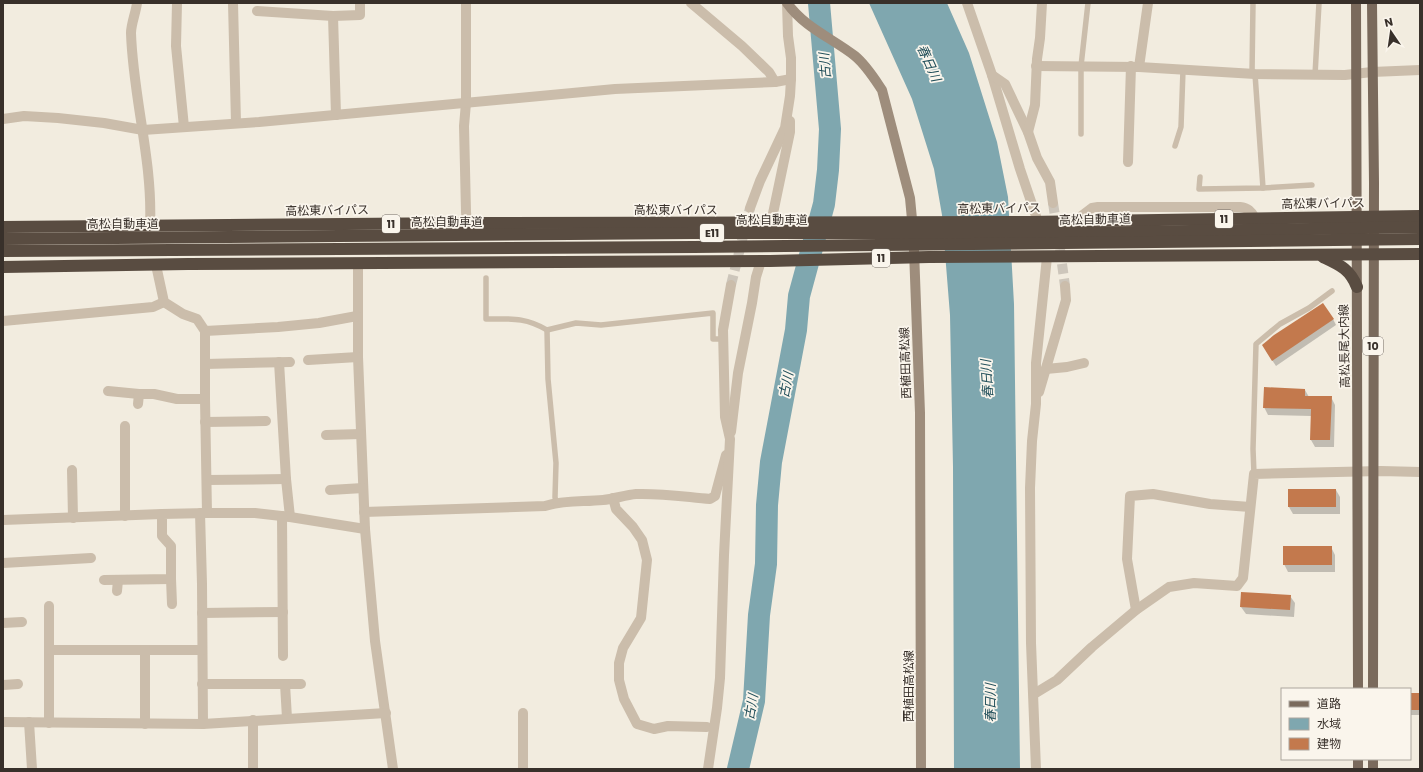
<svg xmlns="http://www.w3.org/2000/svg" width="1423" height="772" viewBox="0 0 1423 772" font-family="Poppins,'Noto Sans JP',sans-serif">
  <style>
    .water { fill: #7fa7af }
    .shadow { fill: #0003 }
    .lines { fill: none; stroke-linecap: round; stroke-linejoin: round }
    .river { stroke: #7fa7af; stroke-width: 22 }
    .building { fill: #c3794d }
    .street-tunnel { stroke: #cdc6bb; stroke-width: 10; stroke-dasharray: 10 5; stroke-linecap: butt }
    .lane { stroke: #cbbdab; stroke-width: 5.5 }
    .street { stroke: #cbbdab; stroke-width: 10 }
    .secondary { stroke: #9e8d7c; stroke-width: 10 }
    .primary { stroke: #7a6a5c; stroke-width: 10 }
    .highway { stroke: #594c41; stroke-width: 12 }
    .highway-bridge { stroke: #594c41; stroke-width: 12 }
    .labels { text-anchor: middle; dominant-baseline: central; stroke-width: 3.5; stroke-linejoin: round; paint-order: stroke }
    .shield { fill: #faf5ec; stroke: #726b64; stroke-width: 1 }
    .shield-label { font-size: 11px; font-weight: bold; fill: #38302a }
    .street-label { font-size: 12px; fill: #38302a; stroke: #faf5ec }
    .water-label { font-size: 13px; font-style: italic; fill: #204e59; stroke: #faf5ec }
  </style>
  <rect width="100%" height="100%" fill="#f2ecdf"/>
  <!-- water -->
  <path class="water" d="M 869,3 L 947,3 L 969,53 L 997,142 L 1008,197 L 1014,304 L 1020,769 L 954,769 L 953,467 L 950,315 L 942,215 L 934,169 L 912,99 Z"/>
  <!-- shadow -->
  <g class="shadow">
    <path d="M 1333,319 L 1336,325 L 1276,366 L 1266,351 Z"/>
    <path d="M 1305,390 L 1309,397 L 1331,397 L 1335,405 L 1334,447 L 1315,447 L 1311,440 L 1311,416 L 1268,415 L 1264,407 Z"/>
    <path d="M 1336,490 L 1340,497 L 1340,514 L 1293,514 L 1289,507 Z"/>
    <path d="M 1331,547 L 1335,555 L 1335,572 L 1288,572 L 1284,564 Z"/>
    <path d="M 1242,593 L 1290,596 L 1295,603 L 1294,617 L 1246,614 L 1241,607 Z"/>
    <rect x="1410" y="694" width="10" height="21"/>
  </g>
  <g class="lines">
    <!-- river -->
    <path class="river" d="M 738,769 L 754,701 L 759,615 L 766,564 L 767,505 L 771,462 L 796,330 L 799,296 L 824,204 L 828,170 L 830,129 L 819,3"/>
  </g>
  <!-- building -->
  <g class="building">
    <path d="M 1323,303 L 1334,319 L 1272,361 L 1262,345 L 1274,335 Z"/>
    <path d="M 1264,387 L 1305,389 L 1305,396 L 1332,396 L 1330,440 L 1310,440 L 1311,409 L 1263,408 Z"/>
    <rect x="1288" y="489" width="48" height="18"/>
    <rect x="1283" y="546" width="49" height="19"/>
    <path d="M 1241,592 L 1291,595 L 1290,610 L 1240,607 Z"/>
    <rect x="1410" y="693" width="10" height="17"/>
  </g>
  <g class="lines">
    <!-- street-tunnel -->
    <g class="street-tunnel">
      <path d="M 1053,203 L 1057,229"/>
      <path d="M 1060,249 L 1065,286"/>
      <path d="M 731,285 L 750,208"/>
    </g>
    <!-- lane -->
    <g class="lane">
      <path d="M 1252,74 L 1253,3"/>
      <path d="M 1315,75 L 1319,3"/>
      <path d="M 1081,134 L 1081,66 L 1088,3"/>
      <path d="M 1175,146 L 1181,127 L 1183,70"/>
      <path d="M 1200,177 L 1199,189 L 1263,188 L 1255,74"/>
      <path d="M 1263,188 L 1312,185"/>
      <path d="M 486,278 L 486,319 C 511,319 525,317 547,330 L 576,323 L 601,325 L 713,313 L 713,339 L 724,339"/>
      <path d="M 547,330 L 548,379 L 556,463 L 555,497 L 556,503"/>
      <path d="M 1254,474 L 1253,449 L 1256,344 L 1280,324 L 1309,308 L 1332,291"/>
    </g>
    <!-- street -->
    <g class="street">
      <path d="M 137,3 C 136,12 131,24 131,33 C 133,98 153,161 150,226"/>
      <path d="M 177,3 L 176,46 L 184,127"/>
      <path d="M 233,3 L 236,123"/>
      <path d="M 466,3 L 466,103 L 464,126 L 466,212 L 467,223"/>
      <path d="M 691,3 L 742,46 L 769,72 L 775,82"/>
      <path d="M 967,3 L 992,75 L 1020,169 L 1038,222"/>
      <path d="M 257,11 L 333,16 L 336,115"/>
      <path d="M 333,16 L 360,15 L 360,3"/>
      <path d="M 1036,66 L 1139,67 L 1148,3"/>
      <path d="M 1139,67 L 1255,74 L 1345,75 L 1372,72 L 1420,70"/>
      <path d="M 992,75 L 1005,84 L 1028,132 L 1037,158 L 1050,182 L 1053,203"/>
      <path d="M 3,119 L 24,116 L 58,118 L 104,123 L 143,130 L 259,122 L 615,89 L 775,82 L 791,79"/>
      <path d="M 1028,132 L 1035,105 L 1037,59 L 1040,38 L 1042,3"/>
      <path d="M 1128,162 L 1131,66"/>
      <path d="M 750,208 L 760,181 L 785,128 L 790,96 L 791,79 L 791,58 L 788,36 L 787,3"/>
      <path d="M 1075,221 L 1092,208 L 1098,207 L 1240,207 C 1248,208 1251,211 1255,218"/>
      <path d="M 771,223 L 790,132 L 790,121"/>
      <path d="M 358,263 L 358,357 L 365,529 L 375,641 L 393,769"/>
      <path d="M 3,321 L 153,307 L 164,302"/>
      <path d="M 205,331 L 278,327 L 319,323 L 357,316"/>
      <path d="M 308,360 L 358,357"/>
      <path d="M 279,362 L 286,479 L 290,517"/>
      <path d="M 205,364 L 290,362"/>
      <path d="M 1046,369 L 1067,367 L 1084,363"/>
      <path d="M 108,391 L 139,394 L 154,394 L 177,399 L 205,399"/>
      <path d="M 1039,392 L 1066,300 L 1065,286"/>
      <path d="M 138,404 L 139,394"/>
      <path d="M 205,422 L 266,421"/>
      <path d="M 731,432 L 738,373 L 752,303 L 756,277 L 761,261"/>
      <path d="M 326,435 L 361,434"/>
      <path d="M 72,470 L 73,518"/>
      <path d="M 207,480 L 286,479"/>
      <path d="M 330,490 L 363,488"/>
      <path d="M 613,498 L 616,509 L 633,527 L 642,540 L 647,560 L 641,618 L 623,648 L 619,663 L 619,680 L 624,699 L 637,724 L 654,729 L 668,726 L 707,727"/>
      <path d="M 364,512 L 545,506 C 564,500 583,502 603,500 C 614,499 625,495 636,494 C 661,493 686,497 710,499 L 715,496 L 726,455"/>
      <path d="M 200,513 L 202,584 L 203,724"/>
      <path d="M 207,513 L 255,513 L 290,517 L 365,529"/>
      <path d="M 125,516 L 125,426"/>
      <path d="M 282,516 L 283,656"/>
      <path d="M 3,520 L 162,514"/>
      <path d="M 3,563 L 91,558"/>
      <path d="M 171,579 L 172,604"/>
      <path d="M 104,580 L 171,579 L 171,546 L 162,536 L 162,514 L 207,513 L 205,399 L 205,331 L 197,319 L 183,314 L 164,302 L 156,265"/>
      <path d="M 117,591 L 118,580"/>
      <path d="M 49,606 L 49,723"/>
      <path d="M 1136,610 L 1127,559 L 1130,496 L 1153,494 L 1210,504 L 1250,507"/>
      <path d="M 202,613 L 283,612"/>
      <path d="M 3,623 L 22,622"/>
      <path d="M 50,650 L 202,650"/>
      <path d="M 202,684 L 301,684"/>
      <path d="M 285,684 L 287,718"/>
      <path d="M 3,685 L 18,684"/>
      <path d="M 1034,694 L 1057,680 L 1092,647 L 1136,610 L 1169,587 L 1194,583 L 1237,586 L 1243,578 L 1254,474 L 1381,471 L 1420,472"/>
      <path d="M 253,720 L 253,769"/>
      <path d="M 3,722 L 203,724 L 386,713"/>
      <path d="M 29,722 L 32,769"/>
      <path d="M 145,724 L 145,650"/>
      <path d="M 523,769 L 523,713"/>
      <path d="M 708,769 L 717,708 L 720,678 L 724,555 L 730,439 L 725,417 L 723,330 L 731,285"/>
      <path d="M 1036,769 L 1031,643 L 1030,488 L 1032,441 L 1036,404 L 1036,363 L 1047,257"/>
    </g>
    <!-- secondary -->
    <g class="secondary">
      <path d="M 787,3 C 805,28 832,38 855,56 C 866,65 874,78 882,90 L 910,198 L 913,230"/>
      <path d="M 914,250 L 920,413 L 921,769"/>
    </g>
    <!-- primary -->
    <g class="primary">
      <path d="M 1356,3 L 1358,689"/>
      <path d="M 1372,3 L 1374,183 L 1373,689"/>
      <path d="M 1373,759 L 1373,769"/>
      <path d="M 1358,769 L 1358,759"/>
    </g>
    <!-- highway -->
    <g class="highway">
      <path d="M 3,227 L 467,223 L 1029,222 L 1420,216"/>
      <path d="M 1323,257 C 1340,265 1350,269 1357,287"/>
      <path d="M 3,267 L 188,264 L 770,261 L 929,257 L 1420,254"/>
    </g>
    <!-- highway-bridge -->
    <g class="highway-bridge">
      <path d="M 3,239 L 692,233 L 1080,233 L 1420,227"/>
      <path d="M 3,251 L 694,247 L 1420,239"/>
    </g>
  </g>
  <g class="labels">
    <!-- shield labels -->
    <g class="shield">
      <rect x="1215" y="210" width="18" height="18" rx="3"/>
      <rect x="382" y="215" width="18" height="18" rx="3"/>
      <rect x="700" y="224" width="24" height="18" rx="3"/>
      <rect x="872" y="249" width="18" height="18" rx="3"/>
      <rect x="1363" y="337" width="20" height="18" rx="3"/>
    </g>
    <g class="shield-label">
      <text x="1224" y="219">11</text>
      <text x="391" y="224">11</text>
      <text x="712" y="233">E11</text>
      <text x="881" y="258">11</text>
      <text x="1373" y="346">10</text>
    </g>
    <!-- street labels -->
    <g class="street-label">
      <text transform="translate(1323 203) rotate(-1)">高松東バイパス</text>
      <text transform="translate(999 208) rotate(-1)">高松東バイパス</text>
      <text x="676" y="209">高松東バイパス</text>
      <text transform="translate(327 210) rotate(-1)">高松東バイパス</text>
      <text x="772" y="219">高松自動車道</text>
      <text transform="translate(1095 219) rotate(-1)">高松自動車道</text>
      <text x="447" y="221">高松自動車道</text>
      <text x="123" y="223">高松自動車道</text>
      <text transform="translate(1344 346) rotate(-91)">高松長尾大内線</text>
      <text transform="translate(905 363) rotate(-92)">西植田高松線</text>
      <text transform="translate(908 686) rotate(-90)">西植田高松線</text>
    </g>
    <!-- water labels -->
    <g class="water-label">
      <text transform="translate(929 63) rotate(66)">春日川</text>
      <text transform="translate(825 66) rotate(-95)">古川</text>
      <text transform="translate(987 379) rotate(-94)">春日川</text>
      <text transform="translate(786 385) rotate(-79)">古川</text>
      <text transform="translate(990 703) rotate(-90)">春日川</text>
      <text transform="translate(751 707) rotate(-80)">古川</text>
    </g>
  </g>
  <!-- border -->
  <rect width="1423" height="772" fill="none" stroke="#38302a" stroke-width="8"/>
  <!-- legend -->
  <rect x="1281" y="688" width="130" height="72" fill="#faf5ec" stroke="#aca69e"/>
  <rect x="1289" y="701" width="20" height="6" fill="#7a6a5c" stroke="#aca69e"/>
  <text x="1317" y="708" font-size="12" fill="#38302a">道路</text>
  <rect x="1289" y="718" width="20" height="12" fill="#7fa7af" stroke="#aca69e"/>
  <text x="1317" y="728" font-size="12" fill="#38302a">水域</text>
  <rect x="1289" y="738" width="20" height="12" fill="#c3794d" stroke="#aca69e"/>
  <text x="1317" y="748" font-size="12" fill="#38302a">建物</text>
  <!-- north arrow -->
  <g transform="translate(1391 32) rotate(347)" stroke="#faf5ec" stroke-width="3" paint-order="stroke">
  <path d="M0-3L7 15L0 10L-7 15Z" fill="#38302a"/>
  <text y="-6" font-size="11" font-weight="bold" text-anchor="middle" fill="#38302a">N</text>
  </g>
</svg>
